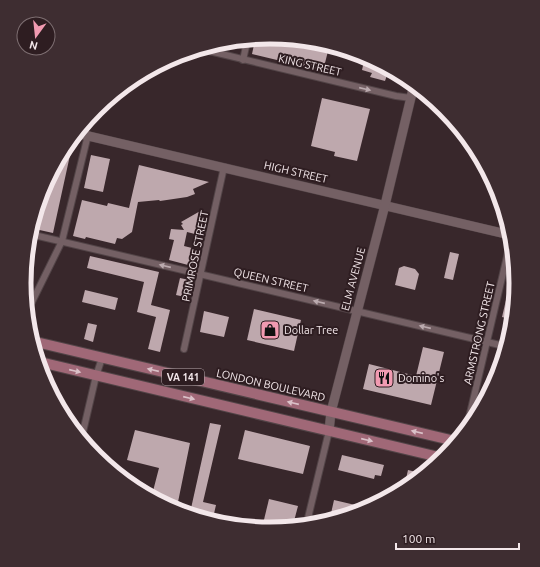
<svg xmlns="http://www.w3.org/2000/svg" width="540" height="567" viewBox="0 0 540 567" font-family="Ubuntu,sans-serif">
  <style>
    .building { fill: #bea8ad }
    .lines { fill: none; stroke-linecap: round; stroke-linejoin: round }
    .minor-casing { stroke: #524447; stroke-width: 8 }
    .secondary-casing { stroke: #524447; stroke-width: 10 }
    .primary-casing { stroke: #524447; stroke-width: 12 }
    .minor { stroke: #746064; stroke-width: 6 }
    .secondary { stroke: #746064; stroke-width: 9 }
    .primary { stroke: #a06877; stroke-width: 10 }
    .oneway { fill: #baaaae }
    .oneway2 { fill: #dac1c8 }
    .labels { text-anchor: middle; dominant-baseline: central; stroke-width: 4; stroke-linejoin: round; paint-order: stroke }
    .shield { fill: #2e1d21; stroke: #b8aaae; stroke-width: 1 }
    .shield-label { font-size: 10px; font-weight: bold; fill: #f3e7ea }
    .street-label { font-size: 11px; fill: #f3e7ea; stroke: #2e1d21 }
    .poi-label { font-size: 11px; fill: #f3e7ea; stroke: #2e1d21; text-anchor: start }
    .rim { fill: none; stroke: #f3e7ea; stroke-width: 5 }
  </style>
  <rect width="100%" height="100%" fill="#38272b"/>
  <!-- building -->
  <g class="building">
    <path d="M 270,38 L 324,48 L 323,50 L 328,51 L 323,71 L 252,54 L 255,40 Z"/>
    <path d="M 365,57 L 388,72 L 385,81 L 370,77 L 372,73 L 362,70 Z"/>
    <path d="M 322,98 L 370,109 L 357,161 L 334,156 L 335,152 L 311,146 Z"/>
    <path d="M 72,146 L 53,233 L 35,229 L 43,189 Z"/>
    <path d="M 91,155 L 110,159 L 103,192 L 84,188 Z"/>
    <path d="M 139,165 L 209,182 L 193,189 L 195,194 L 187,197 L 160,201 L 159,200 L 138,202 L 132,232 L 122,239 L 117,238 L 115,244 L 86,237 L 85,239 L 73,236 L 82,200 L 107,206 L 108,203 L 129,208 Z"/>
    <path d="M 202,210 L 204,214 L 199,235 L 187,232 L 184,246 L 196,249 L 192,266 L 169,260 L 174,240 L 169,239 L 171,229 L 184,230 L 181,225 L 183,224 L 181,222 Z"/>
    <path d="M 450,252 L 459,254 L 453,280 L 444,278 Z"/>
    <path d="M 90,256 L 159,272 L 151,305 L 170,310 L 160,352 L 148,349 L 156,317 L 137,312 L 144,282 L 87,268 Z"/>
    <path d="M 404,266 L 415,269 L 419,274 L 415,290 L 395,285 L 399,268 Z"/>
    <path d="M 180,278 L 189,280 L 185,297 L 176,295 Z"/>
    <path d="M 85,290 L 118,298 L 115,310 L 82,302 Z"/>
    <path d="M 506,300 L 513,301 L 509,319 L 502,317 Z"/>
    <path d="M 254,309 L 301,320 L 294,351 L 247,340 Z"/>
    <path d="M 204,311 L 229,317 L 224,337 L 200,332 Z"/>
    <path d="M 88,323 L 97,325 L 93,342 L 84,339 Z"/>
    <path d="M 423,347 L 444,352 L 431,405 L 363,389 L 369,364 L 416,376 Z"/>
    <path d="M 210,423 L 221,425 L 203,502 L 216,505 L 213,518 L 190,513 Z"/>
    <path d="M 135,430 L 190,443 L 178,502 L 176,502 L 174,510 L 152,495 L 159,468 L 127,460 Z"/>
    <path d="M 245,430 L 310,446 L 303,474 L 238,459 Z"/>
    <path d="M 342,455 L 384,465 L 381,476 L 375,475 L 374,479 L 338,470 Z"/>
    <path d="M 408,470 L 416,472 L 415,477 L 405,483 Z"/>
    <path d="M 269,499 L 298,506 L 293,525 L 270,530 L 262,528 Z"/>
    <path d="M 334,500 L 368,508 L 364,511 L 356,512 L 340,509 L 338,516 L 330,518 Z"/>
  </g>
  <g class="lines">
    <!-- minor casing -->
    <g class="minor-casing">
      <g id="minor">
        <path d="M 205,50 L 396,96 L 411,98"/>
        <path d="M 243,60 L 247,42"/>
        <path d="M 34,235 L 504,346"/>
        <path d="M 30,306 L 62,241 L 88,135"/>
        <path d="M 184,349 L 224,167"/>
        <path d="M 468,422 L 509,248"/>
        <path d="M 82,436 L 96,376 L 102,358"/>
        <path d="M 307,522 L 329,431"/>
      </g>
    </g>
    <!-- secondary casing -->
    <g class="secondary-casing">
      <g id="secondary">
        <path d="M 80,134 L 506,234"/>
        <path d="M 329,431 L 331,412 L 385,205 L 413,89"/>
      </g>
    </g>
    <!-- primary casing -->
    <g class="primary-casing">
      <g id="primary">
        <path d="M 36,342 L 455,441"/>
        <path d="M 40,362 L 443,458"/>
      </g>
    </g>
    <!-- minor -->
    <use href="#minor" class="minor"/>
    <!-- secondary -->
    <use href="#secondary" class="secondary"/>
    <!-- primary -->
    <use href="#primary" class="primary"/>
  </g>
  <!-- one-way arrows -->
  <defs><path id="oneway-solid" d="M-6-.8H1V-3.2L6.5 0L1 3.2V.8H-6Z"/></defs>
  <g class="oneway">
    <use href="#oneway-solid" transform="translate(365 89) rotate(13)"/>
    <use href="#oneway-solid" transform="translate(165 266) rotate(-167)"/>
    <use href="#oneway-solid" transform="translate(319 302) rotate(-167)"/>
    <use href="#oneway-solid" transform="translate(425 327) rotate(-167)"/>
  </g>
  <g class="oneway2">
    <use href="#oneway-solid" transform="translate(153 370) rotate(-167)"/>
    <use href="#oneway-solid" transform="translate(75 371) rotate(13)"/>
    <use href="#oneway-solid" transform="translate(189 398) rotate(13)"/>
    <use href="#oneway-solid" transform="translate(293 403) rotate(-167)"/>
    <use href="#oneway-solid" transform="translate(417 432) rotate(-167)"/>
    <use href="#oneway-solid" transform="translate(367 440) rotate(13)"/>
  </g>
  <!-- icons -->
  <defs>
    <g id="shop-square" transform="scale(1)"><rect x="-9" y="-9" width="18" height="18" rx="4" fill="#f19ab1" stroke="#2e1d21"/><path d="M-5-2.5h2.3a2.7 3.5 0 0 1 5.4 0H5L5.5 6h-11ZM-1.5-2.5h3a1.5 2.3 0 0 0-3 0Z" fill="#111"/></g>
    <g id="restaurant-square" transform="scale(1)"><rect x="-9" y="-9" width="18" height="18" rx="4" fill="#f19ab1" stroke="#2e1d21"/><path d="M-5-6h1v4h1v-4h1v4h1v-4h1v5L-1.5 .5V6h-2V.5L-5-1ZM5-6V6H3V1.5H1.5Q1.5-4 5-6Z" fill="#111"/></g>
  </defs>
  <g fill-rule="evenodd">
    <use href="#shop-square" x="270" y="330"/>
    <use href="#restaurant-square" x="384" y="378"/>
  </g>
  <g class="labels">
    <!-- shield labels -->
    <rect class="shield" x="162" y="369" width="42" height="16" rx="3"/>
    <g class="shield-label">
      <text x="183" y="377">VA 141</text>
    </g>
    <!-- street labels -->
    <g class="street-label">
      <text transform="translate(310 65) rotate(13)">KING STREET</text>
      <text transform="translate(296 172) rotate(13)">HIGH STREET</text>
      <text transform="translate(195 256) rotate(-78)">PRIMROSE STREET</text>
      <text transform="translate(353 279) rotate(-75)">ELM AVENUE</text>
      <text transform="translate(271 280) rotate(13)">QUEEN STREET</text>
      <text transform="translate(479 333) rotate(-77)">ARMSTRONG STREET</text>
      <text transform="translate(271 385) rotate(13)">LONDON BOULEVARD</text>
    </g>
    <!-- poi labels -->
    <g class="poi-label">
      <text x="284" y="330">Dollar Tree</text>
      <text x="398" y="378">Domino's</text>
    </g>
  </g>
  <!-- crop -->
  <path d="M0 0H540V567H0ZM31 283a239 239 0 1 1 478 0a239 239 0 1 1-478 0Z" fill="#3e2d31" fill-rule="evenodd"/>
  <path class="rim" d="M31 283a239 239 0 1 1 478 0a239 239 0 1 1-478 0Z"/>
  <!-- north arrow -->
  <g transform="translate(36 36) rotate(195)"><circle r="19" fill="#2e1d21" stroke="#7d6e71"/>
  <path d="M0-3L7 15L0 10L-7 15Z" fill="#f19ab1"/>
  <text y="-6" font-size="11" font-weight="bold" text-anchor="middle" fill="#f3e7ea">N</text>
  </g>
  <!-- scale -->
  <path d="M396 543v6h123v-6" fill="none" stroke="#f3e7ea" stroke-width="2"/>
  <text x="402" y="543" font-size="12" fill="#f3e7ea" stroke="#2e1d21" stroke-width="3" paint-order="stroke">100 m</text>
</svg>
